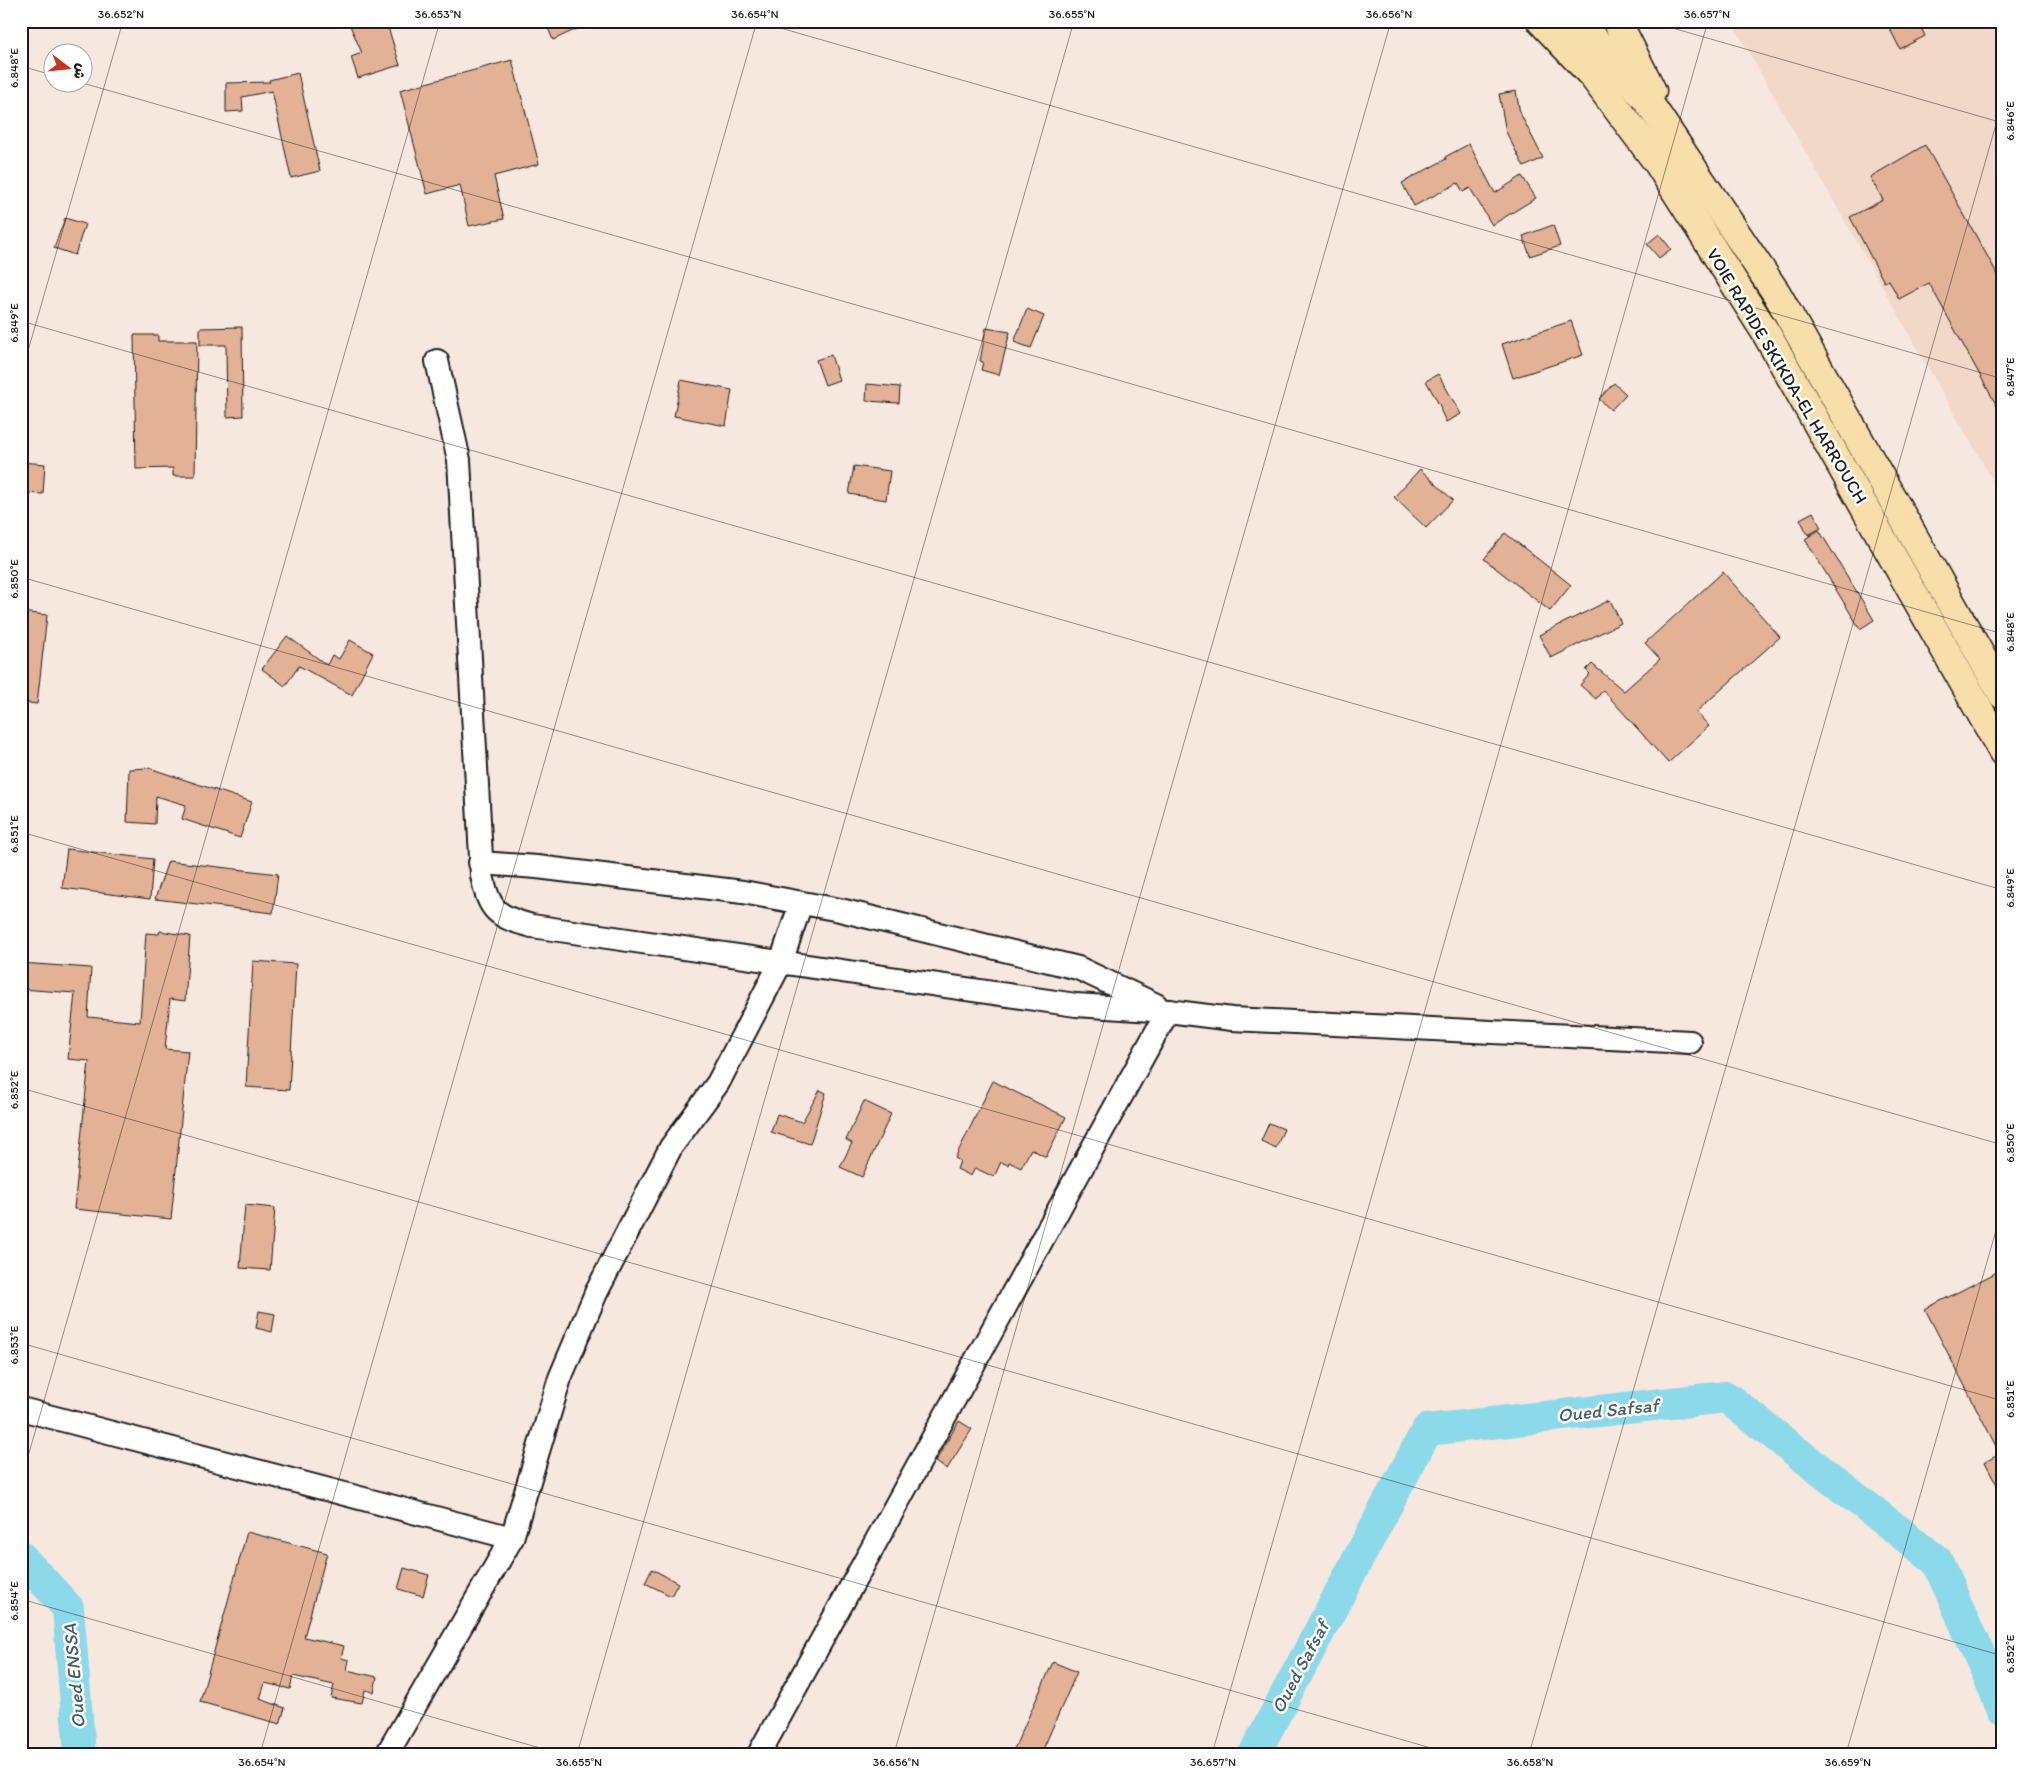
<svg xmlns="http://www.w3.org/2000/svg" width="2024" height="1775" viewBox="0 0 2024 1775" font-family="Itim,'Playpen Sans Arabic',sans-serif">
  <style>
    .built { fill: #f1d8c9 }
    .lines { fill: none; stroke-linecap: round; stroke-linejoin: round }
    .river { stroke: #8bd9e9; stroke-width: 32 }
    .building { fill: #e3b195; stroke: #1c1c1c }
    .minor-casing { stroke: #1c1c1c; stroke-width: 26 }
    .trunk-casing { stroke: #1c1c1c; stroke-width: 31 }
    .minor { stroke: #fff; stroke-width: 22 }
    .trunk { stroke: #f8deab; stroke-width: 28 }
    .ticks { fill: none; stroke: #1c1c1c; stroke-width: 1; stroke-opacity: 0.45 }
    .labels { text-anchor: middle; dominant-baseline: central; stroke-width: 5; stroke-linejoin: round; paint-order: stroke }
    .street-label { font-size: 18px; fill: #1c1c1c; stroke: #fff }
    .water-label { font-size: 19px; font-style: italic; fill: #435e64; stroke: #fff }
    .neatline { fill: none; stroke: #1c1c1c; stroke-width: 2 }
    .ticks-label { font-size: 12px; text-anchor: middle; fill: #1c1c1c }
  </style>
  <rect width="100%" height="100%" fill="#f7e8df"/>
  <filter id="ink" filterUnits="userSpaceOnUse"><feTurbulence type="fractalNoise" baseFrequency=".02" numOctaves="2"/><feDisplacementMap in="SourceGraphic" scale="10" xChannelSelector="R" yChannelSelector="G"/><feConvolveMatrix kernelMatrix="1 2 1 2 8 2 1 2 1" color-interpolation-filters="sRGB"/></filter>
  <g filter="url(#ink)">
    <!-- built -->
    <path class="built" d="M 1731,21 L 2003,21 L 2003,499 Z"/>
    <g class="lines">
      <!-- river -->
      <g class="river">
        <path d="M 21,1557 L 68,1608 L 80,1754"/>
        <path d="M 1254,1754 L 1427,1430 L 1726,1397 L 1937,1561 L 2003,1709"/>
      </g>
    </g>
    <!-- building -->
    <g class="building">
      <path d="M 348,21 L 386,21 L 400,65 L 358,78 L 351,57 L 362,53 Z"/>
      <path d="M 545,21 L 594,21 L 553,40 Z"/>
      <path d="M 1886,21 L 1918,21 L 1925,36 L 1900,49 Z"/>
      <path d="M 512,60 L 539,164 L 494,176 L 504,219 L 469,226 L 460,185 L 427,194 L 400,90 Z"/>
      <path d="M 298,73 L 320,171 L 291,178 L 272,91 L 242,97 L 243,111 L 226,112 L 226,83 L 270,82 L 269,80 Z"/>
      <path d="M 1516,91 L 1520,113 L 1543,158 L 1524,167 L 1506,132 L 1499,94 Z"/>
      <path d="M 1469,144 L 1495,193 L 1522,176 L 1536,198 L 1492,225 L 1470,188 L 1463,192 L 1458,183 L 1414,206 L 1402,183 L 1446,159 L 1445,157 Z"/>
      <path d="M 1925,145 L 2003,284 L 2003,417 L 1929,283 L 1899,299 L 1889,280 L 1884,282 L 1850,217 L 1883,200 L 1870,177 Z"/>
      <path d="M 65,218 L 85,224 L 75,255 L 54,248 Z"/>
      <path d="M 1553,225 L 1560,246 L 1530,256 L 1523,236 Z"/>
      <path d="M 1659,234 L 1671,249 L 1659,258 L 1647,244 Z"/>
      <path d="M 1027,309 L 1044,316 L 1031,348 L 1014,342 Z"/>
      <path d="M 1571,321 L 1583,355 L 1513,378 L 1502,344 Z"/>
      <path d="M 242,327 L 243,416 L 227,417 L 226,345 L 200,345 L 200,328 Z"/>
      <path d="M 986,328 L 1010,332 L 999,375 L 981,370 L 983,362 L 980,361 Z"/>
      <path d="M 134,335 L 158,335 L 158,341 L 197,341 L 195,476 L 173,476 L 173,468 L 136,469 Z"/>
      <path d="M 831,355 L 839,380 L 825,385 L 816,360 Z"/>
      <path d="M 1438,374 L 1461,414 L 1446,422 L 1440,409 L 1441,408 L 1426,381 Z"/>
      <path d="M 681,380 L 732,390 L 726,426 L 674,416 Z"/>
      <path d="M 1614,383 L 1626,394 L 1611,410 L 1599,399 Z"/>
      <path d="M 867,384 L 900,387 L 899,403 L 866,401 Z"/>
      <path d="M 21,462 L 45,464 L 43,494 L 21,493 Z"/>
      <path d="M 854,466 L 890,471 L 886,500 L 849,494 Z"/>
      <path d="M 1420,469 L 1453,500 L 1426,528 L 1394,497 Z"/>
      <path d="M 1813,512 L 1821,528 L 1808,535 L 1800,519 Z"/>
      <path d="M 1819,530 L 1874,620 L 1860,629 L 1805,539 Z"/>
      <path d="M 1505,533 L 1571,585 L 1550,611 L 1484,559 Z"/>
      <path d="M 1723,572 L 1780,637 L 1696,712 L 1709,726 L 1668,763 L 1603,690 L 1596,699 L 1580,685 L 1590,674 L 1586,670 L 1592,664 L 1624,691 L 1660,659 L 1645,643 Z"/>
      <path d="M 1610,600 L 1621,623 L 1551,658 L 1539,635 Z"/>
      <path d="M 21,612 L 47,615 L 37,704 L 21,702 Z"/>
      <path d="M 287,636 L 327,665 L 332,655 L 339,659 L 350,640 L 373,653 L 352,695 L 299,666 L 285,686 L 262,669 Z"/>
      <path d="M 149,768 L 252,802 L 240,838 L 182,819 L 186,805 L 156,796 L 155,824 L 127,822 L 129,769 Z"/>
      <path d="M 67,849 L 153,859 L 150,899 L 62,888 Z"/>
      <path d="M 168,861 L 278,874 L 273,913 L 155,899 Z"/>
      <path d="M 160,931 L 190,936 L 185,1001 L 170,999 L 165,1049 L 188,1051 L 171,1219 L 74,1209 L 89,1061 L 68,1059 L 75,993 L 21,989 L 21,963 L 91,968 L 88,1017 L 140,1022 L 146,933 L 159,934 Z"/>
      <path d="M 253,961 L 296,964 L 289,1090 L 246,1087 Z"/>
      <path d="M 993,1081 L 1066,1117 L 1046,1157 L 1031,1149 L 1021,1168 L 1009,1162 L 1008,1165 L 1001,1162 L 994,1177 L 975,1168 L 971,1176 L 957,1169 L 960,1161 L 955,1158 Z"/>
      <path d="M 820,1090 L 826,1093 L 810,1144 L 771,1132 L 777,1114 L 802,1122 Z"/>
      <path d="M 864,1101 L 891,1114 L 862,1177 L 840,1167 L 852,1143 L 846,1140 Z"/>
      <path d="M 1269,1123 L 1284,1129 L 1276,1148 L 1261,1141 Z"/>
      <path d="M 245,1205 L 275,1208 L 270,1270 L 240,1268 Z"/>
      <path d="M 2003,1269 L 2003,1496 L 1985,1462 L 2000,1454 L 1925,1309 Z"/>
      <path d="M 259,1311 L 275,1314 L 272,1332 L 256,1328 Z"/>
      <path d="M 959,1421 L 972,1429 L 947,1469 L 935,1462 Z"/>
      <path d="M 247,1532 L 327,1553 L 304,1637 L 344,1646 L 341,1658 L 349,1660 L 347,1670 L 377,1677 L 374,1692 L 365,1690 L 362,1703 L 331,1698 L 334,1685 L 293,1676 L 290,1689 L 265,1683 L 260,1699 L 285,1708 L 280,1724 L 200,1702 Z"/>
      <path d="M 404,1568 L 429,1575 L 423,1596 L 398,1589 Z"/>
      <path d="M 652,1569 L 678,1583 L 671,1596 L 645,1583 Z"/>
      <path d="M 1053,1662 L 1077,1672 L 1041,1754 L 1026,1754 L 1014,1749 Z"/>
    </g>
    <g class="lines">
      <!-- minor casing -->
      <g class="minor-casing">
        <g id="minor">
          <path d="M 437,361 L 459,460 L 482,875 C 489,911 497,917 532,926 L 1076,1005 L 1168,1011 L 1232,1019 L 1690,1042"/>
          <path d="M 480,863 L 537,867 L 743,892 L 840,910 L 1078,968 L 1156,1005"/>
          <path d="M 21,1409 L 512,1538"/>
          <path d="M 387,1754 L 512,1538 L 560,1378 L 596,1293 L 671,1147 L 718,1083 L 781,962 L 801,903"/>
          <path d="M 759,1754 L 1168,1011"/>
        </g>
      </g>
      <!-- trunk casing -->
      <g class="trunk-casing">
        <g id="trunk">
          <path d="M 1541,21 L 1592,75 L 1658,163 L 1766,333 L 2003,752"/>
          <path d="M 1578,21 L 1647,100 L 1777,294 L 2003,695"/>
          <path d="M 1617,21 L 1652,91"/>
        </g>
      </g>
      <!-- minor -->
      <use href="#minor" class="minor"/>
      <!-- trunk -->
      <use href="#trunk" class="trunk"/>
    </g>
  </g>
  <!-- ticks -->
  <path class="ticks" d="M 756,21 L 2003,379M 1648,21 L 2003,123M 21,66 L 52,75M 79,82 L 2003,634M 21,321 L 2003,890M 21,375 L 123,21M 21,577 L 2003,1145M 21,832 L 2003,1401M 21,1088 L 2003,1656M 21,1343 L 1452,1754M 21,1481 L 440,21M 21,1599 L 561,1754M 260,1754 L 757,21M 577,1754 L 1074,21M 894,1754 L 1391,21M 1212,1754 L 1708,21M 1529,1754 L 2003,100M 1846,1754 L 2003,1206"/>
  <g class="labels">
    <!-- street labels -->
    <g class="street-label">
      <text transform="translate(1787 376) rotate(59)">VOIE RAPIDE SKIKDA-EL HARROUCH</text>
    </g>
    <!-- water labels -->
    <g class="water-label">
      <text transform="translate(1608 1410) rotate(-6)">Oued Safsaf</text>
      <text transform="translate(1300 1667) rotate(-62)">Oued Safsaf</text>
      <text transform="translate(74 1676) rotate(-95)">Oued ENSSA</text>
    </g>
  </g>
  <!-- margin -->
  <rect width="2024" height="1775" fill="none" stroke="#fff" stroke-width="55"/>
  <!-- north arrow -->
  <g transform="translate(68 68) rotate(106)"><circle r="24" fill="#ffffff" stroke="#a4a4a4"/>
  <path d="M0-4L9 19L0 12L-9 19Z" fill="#c8321e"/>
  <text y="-8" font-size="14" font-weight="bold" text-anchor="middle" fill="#1c1c1c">ش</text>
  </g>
  <rect x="28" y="28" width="1968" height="1720" class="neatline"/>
  <g class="ticks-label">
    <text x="121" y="18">36.652°N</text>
    <text x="438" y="18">36.653°N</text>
    <text x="755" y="18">36.654°N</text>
    <text x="1072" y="18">36.655°N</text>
    <text x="1389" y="18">36.656°N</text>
    <text x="1707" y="18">36.657°N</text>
    <text transform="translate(14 68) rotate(-90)" y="4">6.848°E</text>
    <text transform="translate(2010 121) rotate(-90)" y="4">6.846°E</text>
    <text transform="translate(14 323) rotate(-90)" y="4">6.849°E</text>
    <text transform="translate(2010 377) rotate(-90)" y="4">6.847°E</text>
    <text transform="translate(14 579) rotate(-90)" y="4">6.850°E</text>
    <text transform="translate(2010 632) rotate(-90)" y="4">6.848°E</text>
    <text transform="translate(14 834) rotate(-90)" y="4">6.851°E</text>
    <text transform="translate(2010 888) rotate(-90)" y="4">6.849°E</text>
    <text transform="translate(14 1090) rotate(-90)" y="4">6.852°E</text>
    <text transform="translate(2010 1143) rotate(-90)" y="4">6.850°E</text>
    <text transform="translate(14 1345) rotate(-90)" y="4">6.853°E</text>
    <text transform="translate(2010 1399) rotate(-90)" y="4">6.851°E</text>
    <text transform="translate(14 1601) rotate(-90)" y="4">6.854°E</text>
    <text transform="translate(2010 1654) rotate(-90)" y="4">6.852°E</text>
    <text x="262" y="1766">36.654°N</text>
    <text x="579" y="1766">36.655°N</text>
    <text x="896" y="1766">36.656°N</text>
    <text x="1213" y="1766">36.657°N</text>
    <text x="1530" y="1766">36.658°N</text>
    <text x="1848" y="1766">36.659°N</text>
  </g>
</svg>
